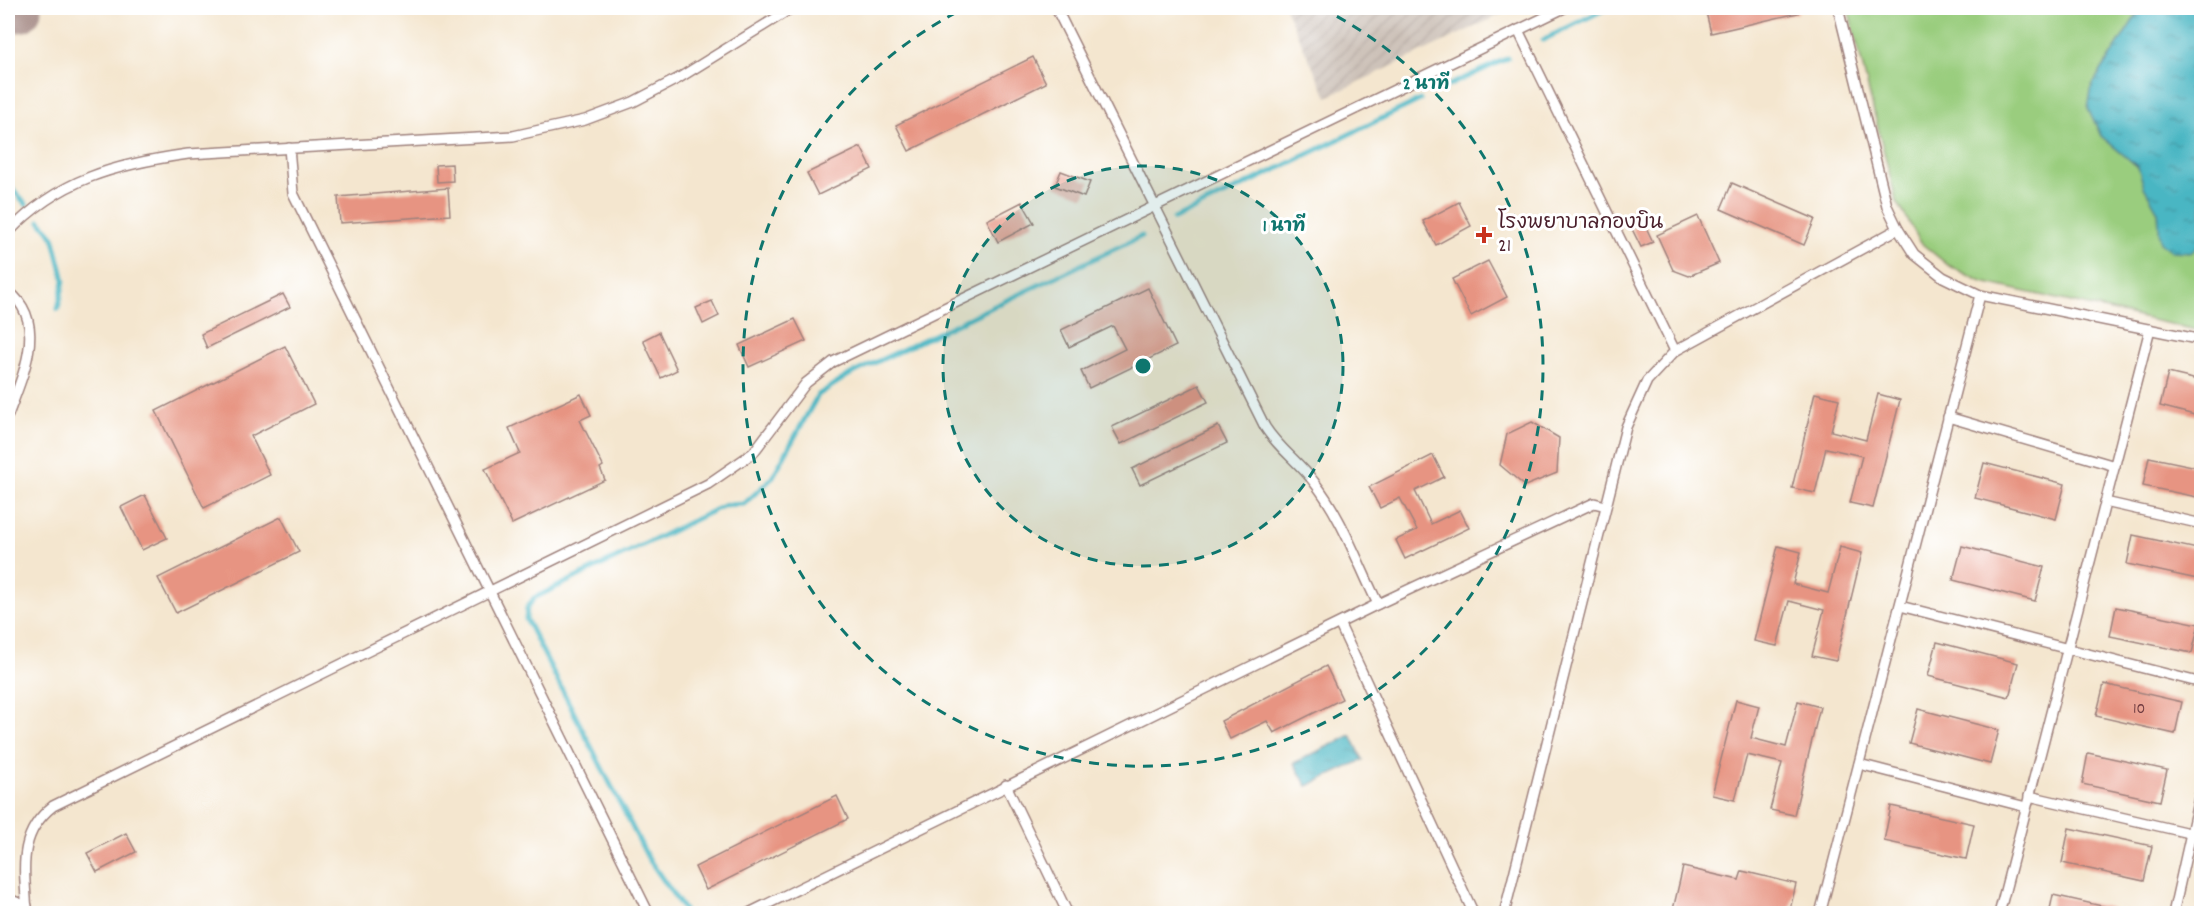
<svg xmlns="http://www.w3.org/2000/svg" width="2209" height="921" viewBox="0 0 2209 921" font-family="Dekko,'Playpen Sans Thai',sans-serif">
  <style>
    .industrial { fill: url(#industrial-furrows) }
    .green { fill: #9acd7e; stroke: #727654; stroke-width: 1.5 }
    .water { fill: url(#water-ripples); stroke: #4a6a77; stroke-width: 1.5 }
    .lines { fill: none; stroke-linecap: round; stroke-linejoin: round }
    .stream { stroke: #49b6c3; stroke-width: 5 }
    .taxiway { stroke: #9f827d; stroke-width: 45 }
    .building { fill: #e79482 }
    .lane-casing { stroke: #9f827d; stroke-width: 12 }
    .lane { stroke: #fff; stroke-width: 9 }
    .ring { fill: none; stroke: #0f766e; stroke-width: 3; stroke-dasharray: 10 8 }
    .poi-dot { fill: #c8321e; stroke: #fff; stroke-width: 2 }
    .labels { text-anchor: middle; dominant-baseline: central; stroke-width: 6; stroke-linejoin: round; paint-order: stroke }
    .number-label { font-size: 16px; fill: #713c41 }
    .poi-label { font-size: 20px; fill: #4a1f2b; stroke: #fff; text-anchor: start }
    .centre { fill: #0f766e; stroke: #fff; stroke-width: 3 }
    .ring-label { font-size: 18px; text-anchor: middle; font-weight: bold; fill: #0f766e; stroke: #fff; stroke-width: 6; stroke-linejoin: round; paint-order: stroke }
  </style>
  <defs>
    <pattern id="industrial-furrows" width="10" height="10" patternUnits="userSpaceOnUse" patternTransform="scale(1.5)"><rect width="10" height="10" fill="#cdc2b9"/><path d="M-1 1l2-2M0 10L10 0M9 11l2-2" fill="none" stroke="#b2a69f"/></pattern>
    <pattern id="water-ripples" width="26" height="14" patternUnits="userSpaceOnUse" patternTransform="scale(1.5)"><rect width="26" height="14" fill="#49b6c3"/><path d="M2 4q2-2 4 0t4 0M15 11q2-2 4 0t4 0" fill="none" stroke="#3f939f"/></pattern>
  </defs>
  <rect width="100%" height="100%" fill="#fff"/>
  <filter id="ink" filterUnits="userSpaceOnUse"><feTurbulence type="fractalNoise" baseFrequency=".0167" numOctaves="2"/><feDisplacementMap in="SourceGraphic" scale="12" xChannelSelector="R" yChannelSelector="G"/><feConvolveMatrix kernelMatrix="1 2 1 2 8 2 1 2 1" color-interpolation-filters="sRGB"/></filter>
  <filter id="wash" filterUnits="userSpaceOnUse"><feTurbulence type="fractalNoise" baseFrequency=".008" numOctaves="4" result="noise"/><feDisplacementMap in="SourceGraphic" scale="24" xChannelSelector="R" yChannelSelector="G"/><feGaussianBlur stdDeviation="1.35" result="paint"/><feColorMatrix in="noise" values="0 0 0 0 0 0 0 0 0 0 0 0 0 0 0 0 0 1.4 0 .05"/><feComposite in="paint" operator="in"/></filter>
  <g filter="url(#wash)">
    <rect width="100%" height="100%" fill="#f4e6cf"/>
    <!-- industrial -->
    <path class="industrial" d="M 1285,8 L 1514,8 L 1327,97 Z"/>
    <!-- green -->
    <path class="green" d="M 1848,8 L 2201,8 L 2201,331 L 1982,282 L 1948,265 L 1921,243 L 1896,200 Z"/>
    <!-- water -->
    <g class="water">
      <path d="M 2141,8 L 2201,8 L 2202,243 L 2192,252 L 2172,251 L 2160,242 L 2158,212 L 2144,187 L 2138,167 L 2101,136 L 2088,108 L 2092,85 Z"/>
      <path d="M 1351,735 L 1363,760 L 1307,786 L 1294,763 Z"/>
    </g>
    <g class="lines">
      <!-- stream -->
      <g class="stream">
        <path d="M 1543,40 L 1607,8"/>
        <path d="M 1439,90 L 1508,58"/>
        <path d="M 8,184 L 26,204"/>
        <path d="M 1174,219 L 1420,100"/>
        <path d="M 40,221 L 53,236 L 64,280 L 58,309"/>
        <path d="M 684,910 L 648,858 L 526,619 L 527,608 L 534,598 L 725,505 L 744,504 L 772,478 L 818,395 L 849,375 L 1142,236"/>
      </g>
      <!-- taxiway -->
      <path class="taxiway" d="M 8,10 L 19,10"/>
    </g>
    <g id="blocks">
      <!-- building -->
      <g class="building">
        <path d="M 1705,8 L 1797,8 L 1798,13 L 1711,33 Z"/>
        <path d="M 1033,57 L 1046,83 L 909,151 L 896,125 Z"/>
        <path d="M 861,147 L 872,169 L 818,195 L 807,173 Z"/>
        <path d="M 452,164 L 453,181 L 437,182 L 436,165 Z"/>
        <path d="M 1061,171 L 1090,182 L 1084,197 L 1055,186 Z"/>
        <path d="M 1732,183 L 1815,219 L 1804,245 L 1721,209 Z"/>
        <path d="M 448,188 L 450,215 L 340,223 L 338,197 Z"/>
        <path d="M 1022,202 L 1034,223 L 998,242 L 987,220 Z"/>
        <path d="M 1459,202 L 1471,226 L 1436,245 L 1423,221 Z"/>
        <path d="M 1698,216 L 1719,263 L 1689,276 L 1673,270 L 1657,235 Z"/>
        <path d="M 1644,223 L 1653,242 L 1641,247 L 1632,229 Z"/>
        <path d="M 1488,261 L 1507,297 L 1471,316 L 1452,279 Z"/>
        <path d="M 1148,288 L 1176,346 L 1089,388 L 1081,371 L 1125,349 L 1113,326 L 1069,347 L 1061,330 Z"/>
        <path d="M 283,294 L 290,307 L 207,348 L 201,334 Z"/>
        <path d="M 712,301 L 719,316 L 703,324 L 696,308 Z"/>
        <path d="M 795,319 L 806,341 L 749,367 L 739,345 Z"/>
        <path d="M 659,332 L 677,370 L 661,378 L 643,340 Z"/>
        <path d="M 285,346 L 314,404 L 251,436 L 270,475 L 204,508 L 156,411 Z"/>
        <path d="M 2168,373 L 2202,381 L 2202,417 L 2160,406 Z"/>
        <path d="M 1199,385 L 1208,402 L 1121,444 L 1112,427 Z"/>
        <path d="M 1815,393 L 1839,399 L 1831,431 L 1866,440 L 1878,394 L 1900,400 L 1873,508 L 1850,503 L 1862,456 L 1826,448 L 1815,493 L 1792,488 Z"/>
        <path d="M 581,394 L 591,415 L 580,420 L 603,466 L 600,468 L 605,480 L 512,524 L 485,469 L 520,453 L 509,428 Z"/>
        <path d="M 1532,422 L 1559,438 L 1557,473 L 1525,486 L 1500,465 L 1507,434 Z"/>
        <path d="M 1218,426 L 1227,443 L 1140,485 L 1132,469 Z"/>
        <path d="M 1433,455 L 1444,477 L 1415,491 L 1431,524 L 1460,510 L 1469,528 L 1405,559 L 1396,540 L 1417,530 L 1400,498 L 1380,508 L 1369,487 Z"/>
        <path d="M 2149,457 L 2202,468 L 2202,498 L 2143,486 Z"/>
        <path d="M 1984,463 L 2065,484 L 2056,519 L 1975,498 Z"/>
        <path d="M 145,495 L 167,538 L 142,550 L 121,507 Z"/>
        <path d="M 281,517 L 299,552 L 176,613 L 158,578 Z"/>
        <path d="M 2133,535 L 2202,550 L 2202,580 L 2127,564 Z"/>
        <path d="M 1778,546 L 1801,552 L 1793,584 L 1828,593 L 1840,547 L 1862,553 L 1836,661 L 1812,656 L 1824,610 L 1789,601 L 1777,646 L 1754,641 Z"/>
        <path d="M 1962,546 L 2044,567 L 2035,601 L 1953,580 Z"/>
        <path d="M 2116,607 L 2199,624 L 2192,653 L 2110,636 Z"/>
        <path d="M 1937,642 L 2018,663 L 2009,697 L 1928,676 Z"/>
        <path d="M 1326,666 L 1342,699 L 1274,733 L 1267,721 L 1230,739 L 1221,721 Z"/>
        <path d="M 2104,684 L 2182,702 L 2175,734 L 2096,716 Z"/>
        <path d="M 1736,700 L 1759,706 L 1751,738 L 1786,747 L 1798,701 L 1820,707 L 1794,815 L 1770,810 L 1782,763 L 1747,755 L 1735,800 L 1712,795 Z"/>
        <path d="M 1918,709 L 1999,730 L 1990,764 L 1909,743 Z"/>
        <path d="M 2088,753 L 2167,770 L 2160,801 L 2082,784 Z"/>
        <path d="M 837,796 L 848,819 L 706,890 L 695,867 Z"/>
        <path d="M 1891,806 L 1974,824 L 1966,859 L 1884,841 Z"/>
        <path d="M 2069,828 L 2152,846 L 2144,881 L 2062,863 Z"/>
        <path d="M 126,833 L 136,852 L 97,872 L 87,853 Z"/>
        <path d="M 1683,867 L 1739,880 L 1742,871 L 1796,884 L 1789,914 L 1672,914 Z"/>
        <path d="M 2053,895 L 2111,908 L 2111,914 L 2049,914 Z"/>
      </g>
    </g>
  </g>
  <g filter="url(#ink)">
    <use href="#blocks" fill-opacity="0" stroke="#9f827d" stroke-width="1.5"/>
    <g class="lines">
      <!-- lane casing -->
      <g class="lane-casing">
        <g id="lane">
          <path d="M 1056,8 L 1265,427 C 1279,449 1299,462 1314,482 C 1342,517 1358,564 1378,604"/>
          <path d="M 1838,8 L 1887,206 L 1898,229 L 1914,254 L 1943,277 L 1980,295 L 2202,340"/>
          <path d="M 1518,30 L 1675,351"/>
          <path d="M 289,148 L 293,193 L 649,914"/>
          <path d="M 8,233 C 58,179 117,164 188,154 L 513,136 L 585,120 L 633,102 L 679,78 L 792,8"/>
          <path d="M 8,291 C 49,322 22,377 8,415"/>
          <path d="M 1948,417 L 2115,466"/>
          <path d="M 2105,502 L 2202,524"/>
          <path d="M 1900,606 L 2202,683"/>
          <path d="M 1340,625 L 1474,914"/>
          <path d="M 1859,764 L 2026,807"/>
          <path d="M 1006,785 L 1068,914"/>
          <path d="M 2029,796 L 2202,836"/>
          <path d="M 8,899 L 27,906"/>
          <path d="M 27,914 C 25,871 16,835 53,806 L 708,484 L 753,453 L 806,383 L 833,362 L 1564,8"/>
          <path d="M 747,914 L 1378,604 L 1594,503 L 1606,506"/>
          <path d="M 1504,914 L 1626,427 L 1647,381 L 1675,351 L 1898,229"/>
          <path d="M 1820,914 L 1980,295"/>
          <path d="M 1999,914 L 2150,329"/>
          <path d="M 2173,914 L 2202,784"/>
        </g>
      </g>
      <!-- lane -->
      <use href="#lane" class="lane"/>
    </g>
  </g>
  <!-- distance rings -->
  <circle cx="1143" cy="366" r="200" fill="#0f766e" fill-opacity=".12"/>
  <g class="ring">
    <circle cx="1143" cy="366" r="200"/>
    <path d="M1321 8A400 400 0 1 1 965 8"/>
  </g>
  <!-- markers -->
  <path class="poi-dot" d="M1481 226h6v6h6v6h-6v6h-6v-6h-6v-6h6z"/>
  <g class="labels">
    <!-- number labels -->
    <g class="number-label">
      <text x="2139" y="709">10</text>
    </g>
    <!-- poi labels -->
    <g class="poi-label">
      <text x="1498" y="224">โรงพยาบาลกองบิน<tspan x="1498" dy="23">21</tspan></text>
    </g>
  </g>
  <circle cx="1143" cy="366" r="9" class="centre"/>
  <g class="ring-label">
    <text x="1426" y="89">2 นาที</text>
    <text x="1284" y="231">1 นาที</text>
  </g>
  <!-- margin -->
  <rect width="2209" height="921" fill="none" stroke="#fff" stroke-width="30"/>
</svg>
